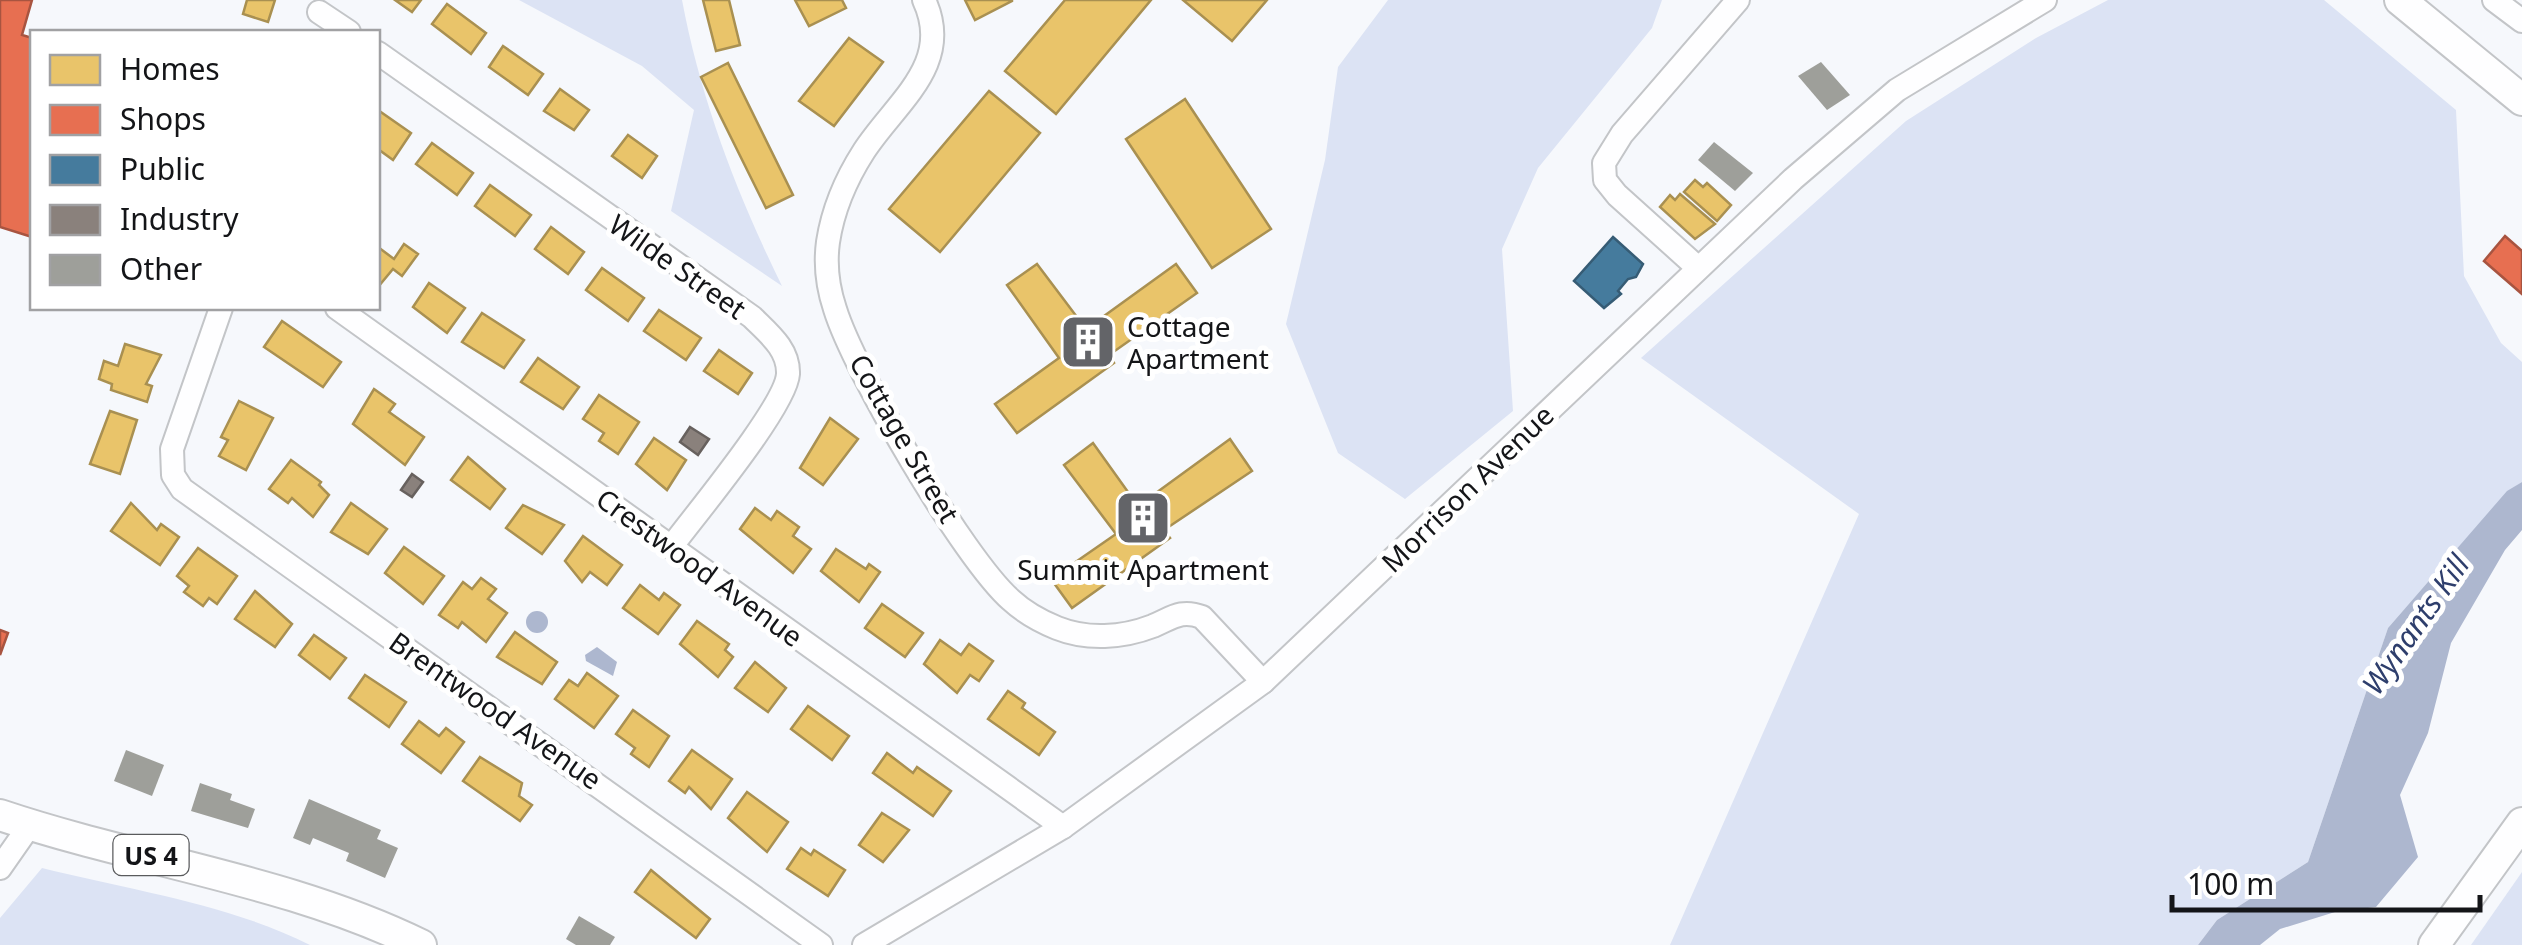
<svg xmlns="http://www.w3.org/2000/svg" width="2522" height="945" viewBox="0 0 2522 945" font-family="'Noto Sans',sans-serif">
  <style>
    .green { fill: #dce3f4 }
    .water { fill: #adb7cf }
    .homes { fill: #e9c46a; stroke: #a99051; stroke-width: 2.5 }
    .shops { fill: #e76f51; stroke: #a85440; stroke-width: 2.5 }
    .public { fill: #457b9d; stroke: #365c75; stroke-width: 2.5 }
    .industry { fill: #8a817c; stroke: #67615e; stroke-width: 2.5 }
    .building { fill: #9e9f9a }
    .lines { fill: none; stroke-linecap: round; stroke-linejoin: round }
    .minor-casing { stroke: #c3c5c8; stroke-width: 26 }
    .major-casing { stroke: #c3c5c8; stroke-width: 34 }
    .minor { stroke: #fefeff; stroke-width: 22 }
    .major { stroke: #fefeff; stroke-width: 30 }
    .labels { text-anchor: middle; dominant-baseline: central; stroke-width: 10; stroke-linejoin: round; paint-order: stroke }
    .shield { fill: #fff; stroke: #5a5b5d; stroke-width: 2.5 }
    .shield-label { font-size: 25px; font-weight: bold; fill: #141518 }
    .street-label { font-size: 28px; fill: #141518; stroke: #fff }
    .poi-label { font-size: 28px; fill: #141518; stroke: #fff; text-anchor: start }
    .water-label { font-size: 30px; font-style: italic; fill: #2e3e6c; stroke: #fff }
  </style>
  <rect width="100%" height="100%" fill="#f6f8fc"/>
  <!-- green -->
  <g class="green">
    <path d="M 519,0 L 682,0 C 701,101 737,194 782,286 L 671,211 L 694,110 L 642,66 Z"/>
    <path d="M 1388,0 L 1662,0 L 1652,28 L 1538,168 L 1502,249 L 1513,411 L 1405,499 L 1338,453 L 1286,324 L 1325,160 L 1338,67 Z"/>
    <path d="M 2108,0 L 2324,0 L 2456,110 L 2464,276 L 2501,343 L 2522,362 L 2522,482 L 2507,492 L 2388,628 L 2308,862 L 2217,920 L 2198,945 L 1670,945 L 1859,514 L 1641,358 L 1906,121 L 2036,38 Z"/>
    <path d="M 42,868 C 130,890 229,904 310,945 L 0,945 L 0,918 Z"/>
    <path d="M 2522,872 L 2522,945 L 2471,945 Z"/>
  </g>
  <!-- water -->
  <g class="water">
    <path d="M 2522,482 L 2522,530 L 2505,550 L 2451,643 L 2428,733 L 2400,795 L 2418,857 L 2376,907 L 2335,912 L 2280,929 L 2260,945 L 2198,945 L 2217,920 L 2308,862 L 2388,628 L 2507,491 Z"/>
    <circle cx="537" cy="622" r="11"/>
    <path d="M 597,647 L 617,662 L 613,676 L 586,661 L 585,655 Z"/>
  </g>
  <!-- homes -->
  <g class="homes">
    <path d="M 247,0 L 275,0 L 268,22 L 243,14 Z"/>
    <path d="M 395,0 L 421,0 L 412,12 Z"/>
    <path d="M 703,0 L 729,0 L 740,45 L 716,51 Z"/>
    <path d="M 795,0 L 842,0 L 846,8 L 809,26 Z"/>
    <path d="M 965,0 L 1012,0 L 1012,1 L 975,20 Z"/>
    <path d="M 1065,0 L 1151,0 L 1056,114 L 1005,71 Z"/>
    <path d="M 1183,0 L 1267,0 L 1232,41 Z"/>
    <path d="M 447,4 L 486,33 L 471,54 L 432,24 Z"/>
    <path d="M 849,38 L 883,62 L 834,126 L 799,101 Z"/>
    <path d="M 503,46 L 543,74 L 528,95 L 489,67 Z"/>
    <path d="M 728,63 L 793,195 L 766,208 L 701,77 Z"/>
    <path d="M 560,89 L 589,110 L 574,130 L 544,111 Z"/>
    <path d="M 989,91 L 1040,133 L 940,252 L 889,209 Z"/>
    <path d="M 1185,99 L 1271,229 L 1212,268 L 1126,139 Z"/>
    <path d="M 378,104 L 378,110 L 411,133 L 393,160 L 378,149 Z"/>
    <path d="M 628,135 L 657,156 L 642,178 L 612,156 Z"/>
    <path d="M 432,143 L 473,173 L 457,195 L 416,164 Z"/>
    <path d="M 1695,180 L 1703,187 L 1707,183 L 1731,205 L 1717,221 L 1684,192 Z"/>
    <path d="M 490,185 L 531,215 L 515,236 L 475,206 Z"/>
    <path d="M 1680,194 L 1715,224 L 1695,239 L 1660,207 L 1670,195 L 1675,200 Z"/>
    <path d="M 551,227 L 584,252 L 568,274 L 535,249 Z"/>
    <path d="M 404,244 L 418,254 L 402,276 L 393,269 L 378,287 L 378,247 L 394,259 Z"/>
    <path d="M 1037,264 L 1086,329 L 1176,264 L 1197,293 L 1109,355 L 1114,363 L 1017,433 L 995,404 L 1059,358 L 1007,285 Z"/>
    <path d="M 602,268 L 644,298 L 628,321 L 586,290 Z"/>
    <path d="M 429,283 L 465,308 L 447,333 L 413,307 Z"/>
    <path d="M 659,310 L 701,338 L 686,360 L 644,331 Z"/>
    <path d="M 482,313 L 524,340 L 504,368 L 462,342 Z"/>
    <path d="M 282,321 L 341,362 L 323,387 L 264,347 Z"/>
    <path d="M 125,344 L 161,355 L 146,384 L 152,386 L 147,402 L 111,390 L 112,384 L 99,379 L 104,361 L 118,366 Z"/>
    <path d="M 719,350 L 752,373 L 738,394 L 704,371 Z"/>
    <path d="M 538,358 L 579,387 L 563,409 L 521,382 Z"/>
    <path d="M 374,389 L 395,404 L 389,412 L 424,437 L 405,465 L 353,424 Z"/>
    <path d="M 599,395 L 639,422 L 618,454 L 599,441 L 604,433 L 583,419 Z"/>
    <path d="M 239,401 L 273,418 L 246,470 L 219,456 L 228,440 L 221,437 Z"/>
    <path d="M 110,411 L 137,420 L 120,474 L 90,464 Z"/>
    <path d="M 830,418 L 858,439 L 823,485 L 800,468 Z"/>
    <path d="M 654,438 L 686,460 L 667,490 L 636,464 Z"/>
    <path d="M 1230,439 L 1252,471 L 1164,530 L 1170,538 L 1072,608 L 1051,579 L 1116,534 L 1064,465 L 1093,443 L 1138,506 Z"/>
    <path d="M 468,457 L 505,489 L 490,509 L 451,480 Z"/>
    <path d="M 291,460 L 321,482 L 319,485 L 329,495 L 313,517 L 292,498 L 288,503 L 269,489 Z"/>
    <path d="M 131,503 L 157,530 L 161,524 L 179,537 L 160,565 L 111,531 Z"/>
    <path d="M 351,503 L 387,529 L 368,554 L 331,532 Z"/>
    <path d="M 523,505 L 564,525 L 542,554 L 506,528 Z"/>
    <path d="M 755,508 L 771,520 L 777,511 L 799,527 L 793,536 L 811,549 L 793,573 L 740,529 Z"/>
    <path d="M 583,536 L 622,565 L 607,585 L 590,572 L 582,582 L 565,561 Z"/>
    <path d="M 404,547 L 444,576 L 423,604 L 385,573 Z"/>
    <path d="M 198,548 L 237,576 L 217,604 L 209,598 L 203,606 L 184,592 L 189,586 L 177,576 Z"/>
    <path d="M 836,549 L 866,569 L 869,564 L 880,572 L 859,602 L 821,571 Z"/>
    <path d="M 481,578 L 496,589 L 488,599 L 507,613 L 486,642 L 462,622 L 458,628 L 439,615 L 463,582 L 472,589 Z"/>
    <path d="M 640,585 L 659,600 L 664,593 L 680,605 L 658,634 L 623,608 Z"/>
    <path d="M 255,591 L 292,624 L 275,647 L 235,619 Z"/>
    <path d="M 882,604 L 923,633 L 905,657 L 865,628 Z"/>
    <path d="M 697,621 L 729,644 L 725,650 L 733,657 L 718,677 L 680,644 Z"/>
    <path d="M 515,632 L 557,662 L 542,684 L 497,657 Z"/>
    <path d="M 314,635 L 346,658 L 330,679 L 299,655 Z"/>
    <path d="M 940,640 L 961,655 L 969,644 L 993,661 L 979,681 L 970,675 L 957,693 L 924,664 Z"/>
    <path d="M 755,662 L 786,688 L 768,712 L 735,688 Z"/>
    <path d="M 587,673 L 618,696 L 594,728 L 555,699 L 569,680 L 578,686 Z"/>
    <path d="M 365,675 L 406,702 L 389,727 L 349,698 Z"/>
    <path d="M 1008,691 L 1025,703 L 1022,708 L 1055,732 L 1039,755 L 988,719 Z"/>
    <path d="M 808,706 L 849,736 L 832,760 L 791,729 Z"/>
    <path d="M 633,710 L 669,736 L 649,767 L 631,754 L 635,748 L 616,734 Z"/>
    <path d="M 419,721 L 439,736 L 446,728 L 464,742 L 441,773 L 402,744 Z"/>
    <path d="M 692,750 L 732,779 L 711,809 L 689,787 L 685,793 L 669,781 Z"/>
    <path d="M 887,753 L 913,773 L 917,767 L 951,791 L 933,816 L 873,773 Z"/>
    <path d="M 480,757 L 522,783 L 519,796 L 532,805 L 520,821 L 463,781 Z"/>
    <path d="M 747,792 L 788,822 L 767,852 L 728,818 Z"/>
    <path d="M 882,813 L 909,830 L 883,862 L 859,845 Z"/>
    <path d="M 801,848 L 811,855 L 814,850 L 845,870 L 828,896 L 787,869 Z"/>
    <path d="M 651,870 L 710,919 L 696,938 L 635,892 Z"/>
  </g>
  <!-- shops -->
  <g class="shops">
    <path d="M 0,0 L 32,0 L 22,35 L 32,38 L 32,237 L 0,227 Z"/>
    <path d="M 2505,236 L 2522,251 L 2522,294 L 2484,261 Z"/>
    <path d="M 0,630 L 8,633 L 0,655 Z"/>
  </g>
  <!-- public -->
  <path class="public" d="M 1613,237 L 1643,264 L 1636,277 L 1628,279 L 1618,291 L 1621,294 L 1604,308 L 1574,281 Z"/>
  <!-- industry -->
  <g class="industry">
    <path d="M 690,427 L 709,439 L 698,455 L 680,442 Z"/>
    <path d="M 412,474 L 423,482 L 412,497 L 401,490 Z"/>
  </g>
  <!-- building -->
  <g class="building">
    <path d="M 1821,62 L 1850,95 L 1827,110 L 1798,76 Z"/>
    <path d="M 1714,142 L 1753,173 L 1735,191 L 1698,160 Z"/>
    <path d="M 126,750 L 164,765 L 152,796 L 114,781 Z"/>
    <path d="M 200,783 L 232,794 L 230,800 L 255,809 L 248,828 L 191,811 Z"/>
    <path d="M 309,799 L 381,830 L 377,839 L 398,848 L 385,878 L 346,861 L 349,853 L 313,838 L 310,845 L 293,838 Z"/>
    <path d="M 579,916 L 615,937 L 610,945 L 576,945 L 566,939 Z"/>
  </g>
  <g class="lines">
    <!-- minor casing -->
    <g class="minor-casing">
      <g id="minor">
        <path d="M 924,0 C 954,64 896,102 864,151 C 846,179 833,209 828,242 C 825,264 828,288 835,309 C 854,371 964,559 1011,600 C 1024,612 1040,621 1057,628 C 1087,640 1122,638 1153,626 C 1172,618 1181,609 1202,617 L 1263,682"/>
        <path d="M 2494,0 L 2522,21"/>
        <path d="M 319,12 L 349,32"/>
        <path d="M 378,53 L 752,317 C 768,333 789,349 788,374 C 786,406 695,515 672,546"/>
        <path d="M 1697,267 L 1617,195 L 1605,180 L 1604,163 L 1622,134 L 1738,0"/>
        <path d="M 221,308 L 172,449 L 173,475 L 182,489 L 821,945"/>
        <path d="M 337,308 L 1063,827"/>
        <path d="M 0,868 L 30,825"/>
        <path d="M 864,945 L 1063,827 L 1263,682 L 1793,179 L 1897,90 L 2045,0"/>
      </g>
    </g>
    <!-- major casing -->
    <g class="major-casing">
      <g id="major">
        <path d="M 2400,0 L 2522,100"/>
        <path d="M 0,815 C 140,862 288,880 421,945"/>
        <path d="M 2434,945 L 2522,823"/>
      </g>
    </g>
    <!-- minor -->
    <use href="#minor" class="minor"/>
    <!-- major -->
    <use href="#major" class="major"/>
  </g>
  <!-- icons -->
  <defs>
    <g id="building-square" transform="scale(2.875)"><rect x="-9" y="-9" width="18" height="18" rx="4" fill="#636468" stroke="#fff"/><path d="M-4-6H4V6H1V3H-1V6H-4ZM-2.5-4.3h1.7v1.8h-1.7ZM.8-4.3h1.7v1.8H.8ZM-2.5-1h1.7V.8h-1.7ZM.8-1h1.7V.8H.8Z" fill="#fff"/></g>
  </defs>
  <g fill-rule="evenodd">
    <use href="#building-square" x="1088" y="342"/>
    <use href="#building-square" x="1143" y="518"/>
  </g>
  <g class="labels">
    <!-- shield labels -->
    <rect class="shield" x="113.5" y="835" width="75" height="40" rx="8"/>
    <g class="shield-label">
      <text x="151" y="855">US 4</text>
    </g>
    <!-- street labels -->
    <g class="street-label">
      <text transform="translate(678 266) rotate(35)">Wilde Street</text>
      <text transform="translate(905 438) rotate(60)">Cottage Street</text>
      <text transform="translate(1467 488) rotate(-44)">Morrison Avenue</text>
      <text transform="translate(700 567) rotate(36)">Crestwood Avenue</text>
      <text transform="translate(496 710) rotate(35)">Brentwood Avenue</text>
    </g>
    <!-- poi labels -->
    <g class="poi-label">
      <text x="1127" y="326">Cottage<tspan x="1127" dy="32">Apartment</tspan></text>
      <text x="1143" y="569" text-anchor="middle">Summit Apartment</text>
    </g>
    <!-- water labels -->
    <g class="water-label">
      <text transform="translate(2415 624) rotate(-55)">Wynants Kill</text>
    </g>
  </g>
  <!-- legend -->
  <rect x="30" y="30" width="350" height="280" fill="#ffffff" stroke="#a1a1a3" stroke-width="2.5"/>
  <rect x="50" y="55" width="50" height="30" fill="#e9c46a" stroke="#a1a1a3" stroke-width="2.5"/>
  <text x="120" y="80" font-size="30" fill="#141518">Homes</text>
  <rect x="50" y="105" width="50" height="30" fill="#e76f51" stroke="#a1a1a3" stroke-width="2.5"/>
  <text x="120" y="130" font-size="30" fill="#141518">Shops</text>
  <rect x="50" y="155" width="50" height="30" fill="#457b9d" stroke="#a1a1a3" stroke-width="2.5"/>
  <text x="120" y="180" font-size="30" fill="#141518">Public</text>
  <rect x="50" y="205" width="50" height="30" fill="#8a817c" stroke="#a1a1a3" stroke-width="2.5"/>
  <text x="120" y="230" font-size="30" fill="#141518">Industry</text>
  <rect x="50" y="255" width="50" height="30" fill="#9e9f9a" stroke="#a1a1a3" stroke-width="2.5"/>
  <text x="120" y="280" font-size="30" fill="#141518">Other</text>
  <!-- scale -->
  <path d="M2172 895v15h308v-15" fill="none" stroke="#141518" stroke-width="5"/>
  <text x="2187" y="895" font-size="30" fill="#141518" stroke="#ffffff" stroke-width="8" paint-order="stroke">100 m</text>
</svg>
